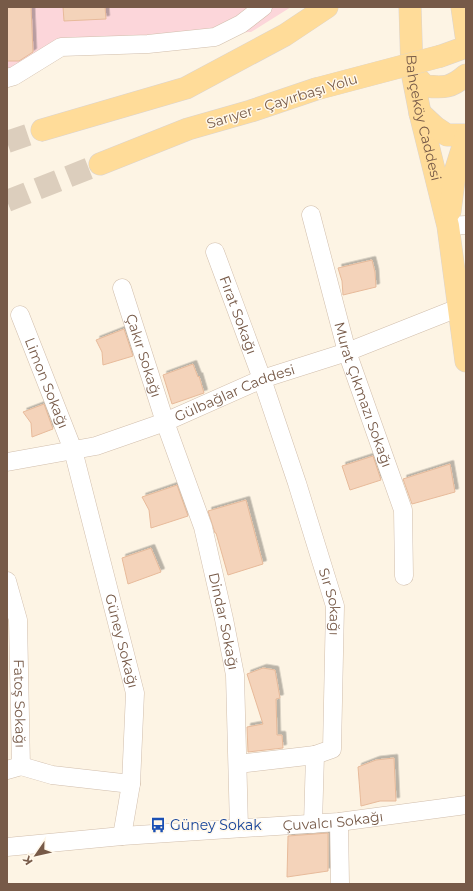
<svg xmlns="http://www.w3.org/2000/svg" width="473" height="891" viewBox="0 0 473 891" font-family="Montserrat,sans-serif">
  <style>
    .medical { fill: #fcd6da }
    .building { fill: #f4d3ba; stroke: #e7ba9a; filter: url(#shadow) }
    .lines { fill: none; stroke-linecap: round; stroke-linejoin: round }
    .major-tunnel { stroke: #dccebd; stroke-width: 22; stroke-dasharray: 22 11; stroke-linecap: butt }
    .minor-casing { stroke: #d1beac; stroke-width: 19 }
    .major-casing { stroke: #dcd4cf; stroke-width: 23 }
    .minor { stroke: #fff; stroke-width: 18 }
    .major { stroke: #ffdc99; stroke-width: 22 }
    .major-bridge-casing { stroke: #dcd4cf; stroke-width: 23; stroke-linecap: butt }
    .major-bridge { stroke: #ffdc99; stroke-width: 22 }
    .labels { text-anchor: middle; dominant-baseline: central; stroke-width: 3; stroke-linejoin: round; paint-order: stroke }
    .street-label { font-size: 14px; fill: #775a48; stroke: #fff8eb }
    .transit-label { font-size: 14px; fill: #164399; stroke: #fff8eb; text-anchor: start }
  </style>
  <defs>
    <filter id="shadow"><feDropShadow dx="3.5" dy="-3.5" stdDeviation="0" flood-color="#0004"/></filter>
  </defs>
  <rect width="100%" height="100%" fill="#fdf4e4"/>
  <!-- medical -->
  <path class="medical" d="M 7,7 L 291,7 L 251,32 L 90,38 L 7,85 Z"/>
  <!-- building -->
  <g class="building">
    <path d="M 7,7 L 31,7 L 33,52 L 19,61 L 7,61 Z"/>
    <path d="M 63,7 L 105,7 L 106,19 L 64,21 Z"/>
    <path d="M 372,260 L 375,272 L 376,287 L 343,295 L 342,281 L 338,268 Z"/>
    <path d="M 124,329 L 133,356 L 103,365 L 102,352 L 96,340 Z"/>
    <path d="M 193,364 L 198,377 L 199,376 L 204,393 L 172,404 L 163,375 Z"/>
    <path d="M 44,404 L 53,429 L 32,437 L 31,423 L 23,412 Z"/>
    <path d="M 373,456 L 381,480 L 350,490 L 342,466 Z"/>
    <path d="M 450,464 L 455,492 L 412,504 L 403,479 Z"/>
    <path d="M 177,485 L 188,516 L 151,528 L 149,510 L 142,497 Z"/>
    <path d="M 246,500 L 263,564 L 228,575 L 216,533 L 215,533 L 208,511 Z"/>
    <path d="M 151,548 L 161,572 L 128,584 L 122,558 Z"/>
    <path d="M 263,668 L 275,670 L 280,698 L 276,699 L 277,735 L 282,735 L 283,748 L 248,752 L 247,727 L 263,724 L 247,674 Z"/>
    <path d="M 394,758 L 396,801 L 380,801 L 361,806 L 358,767 L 376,760 Z"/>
    <path d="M 328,833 L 328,871 L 287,877 L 288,836 Z"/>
  </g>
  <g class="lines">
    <!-- major-tunnel -->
    <g class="major-tunnel">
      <path d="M 7,142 L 42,130"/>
      <path d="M 7,201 L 100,164"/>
    </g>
    <!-- minor casing -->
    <g class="minor-casing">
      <g id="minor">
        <path d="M 7,78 L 14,76 L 61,47 L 148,44 L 215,37 L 241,24 L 263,7"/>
        <path id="s1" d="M 311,215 L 347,352 L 403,510 L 404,576"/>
        <path d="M 448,226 L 466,225"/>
        <path id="s2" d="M 215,252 L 262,379 L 297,483 L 335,606 L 332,749 L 315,755 L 313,824"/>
        <path id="s3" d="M 122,288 L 165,422 L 203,527 L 224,619 L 235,675 L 239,828"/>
        <path id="s4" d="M 20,315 L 73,450 L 135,693 L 131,784 L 122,836"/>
        <path id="s5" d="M 7,462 L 96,446 L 165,422 L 262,379 L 347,352 L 458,308"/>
        <path id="s6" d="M 7,581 L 18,620 L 21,766 L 7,770"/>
        <path d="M 238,764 L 315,755"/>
        <path d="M 21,766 L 52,775 L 131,784"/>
        <path d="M 339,822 L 340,884"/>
        <path id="s7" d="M 7,847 L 122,836 L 339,822 L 466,805"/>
      </g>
    </g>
    <!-- major casing -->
    <g class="major-casing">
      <g id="major">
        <path id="s8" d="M 410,7 L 412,72 L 420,113 L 448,226 L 466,361"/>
        <path d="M 462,7 L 466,35"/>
        <path d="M 441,56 L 466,47"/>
        <path d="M 412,72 L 425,86 C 444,88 451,88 466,75"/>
        <path d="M 420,113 L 435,127 L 447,135 L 466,135"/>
        <path d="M 42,130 L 186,88 L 285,35 L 327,7"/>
        <path d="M 100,164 L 188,129 L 251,111 L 316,89"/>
        <path d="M 450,211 L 455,172 L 466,137"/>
      </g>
    </g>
    <!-- minor -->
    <use href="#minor" class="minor"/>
    <!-- major -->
    <use href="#major" class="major"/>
    <!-- major-bridge casing -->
    <g class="major-bridge-casing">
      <path id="major-bridge" d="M 316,89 L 441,56"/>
    </g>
    <!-- major-bridge -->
    <use href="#major-bridge" class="major-bridge"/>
  </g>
  <!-- icons -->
  <defs>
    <g id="bus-bare" transform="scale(1.2)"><path d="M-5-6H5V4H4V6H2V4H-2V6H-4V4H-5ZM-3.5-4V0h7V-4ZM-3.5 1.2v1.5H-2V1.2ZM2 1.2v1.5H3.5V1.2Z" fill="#1a4fb4" stroke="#fff8eb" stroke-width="2.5" paint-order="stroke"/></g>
  </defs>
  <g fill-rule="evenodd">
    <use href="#bus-bare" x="158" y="825"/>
  </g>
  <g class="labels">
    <!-- street labels -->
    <g class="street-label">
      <text transform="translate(282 101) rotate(-17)">Sarıyer - Çayırbaşı Yolu</text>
      <text stroke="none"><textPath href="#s8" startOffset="112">Bahçeköy Caddesi</textPath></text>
      <text stroke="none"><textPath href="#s2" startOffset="67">Fırat Sokağı</textPath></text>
      <text stroke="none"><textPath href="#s3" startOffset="71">Çakır Sokağı</textPath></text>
      <text stroke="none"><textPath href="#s4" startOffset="73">Limon Sokağı</textPath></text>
      <text stroke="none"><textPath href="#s5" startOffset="239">Gülbağlar Caddesi</textPath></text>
      <text stroke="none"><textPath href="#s1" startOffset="187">Murat Çıkmazı Sokağı</textPath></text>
      <text stroke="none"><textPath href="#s2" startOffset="369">Sır Sokağı</textPath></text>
      <text stroke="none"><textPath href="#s3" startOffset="349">Dindar Sokağı</textPath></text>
      <text stroke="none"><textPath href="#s4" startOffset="342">Güney Sokağı</textPath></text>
      <text stroke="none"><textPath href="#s6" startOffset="124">Fatoş Sokağı</textPath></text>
      <text stroke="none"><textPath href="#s7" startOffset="327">Çuvalcı Sokağı</textPath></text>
    </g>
    <!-- transit labels -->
    <g class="transit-label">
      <text x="170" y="825">Güney Sokak</text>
    </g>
  </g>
  <!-- border -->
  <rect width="473" height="891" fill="none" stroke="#775a48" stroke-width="16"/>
  <!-- north arrow -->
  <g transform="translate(36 855) rotate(236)" stroke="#fff8eb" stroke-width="3" paint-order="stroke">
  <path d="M0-3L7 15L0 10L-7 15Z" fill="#775a48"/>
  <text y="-6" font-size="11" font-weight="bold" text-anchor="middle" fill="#775a48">K</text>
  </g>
</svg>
